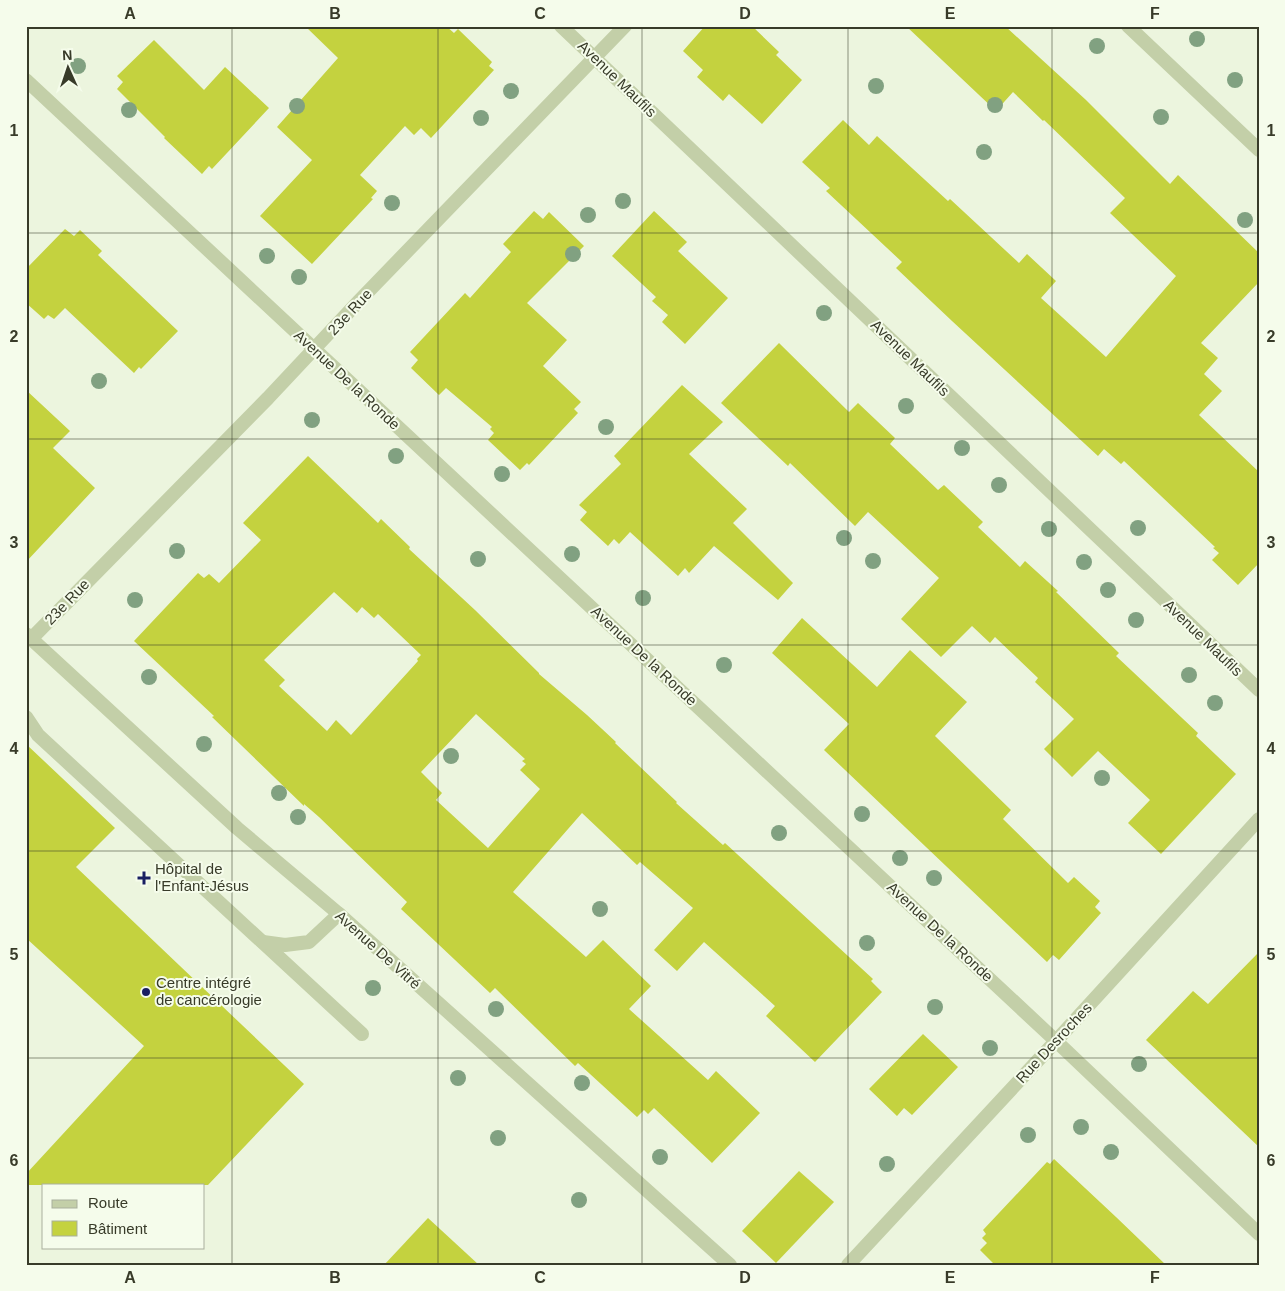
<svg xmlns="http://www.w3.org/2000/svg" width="1285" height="1291" viewBox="0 0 1285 1291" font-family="Arial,sans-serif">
<rect width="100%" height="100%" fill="#ecf5de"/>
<g fill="#c4d23f" fill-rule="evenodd">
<polygon points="305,26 446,26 454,33 458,29 492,62 489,66 494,70 431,138 421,128 414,135 405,126 360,175 377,191 371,198 373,199 312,264 260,216 312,160 277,127 338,58"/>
<polygon points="705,26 752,26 779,52 776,55 802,80 762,124 729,94 723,101 697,77 703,70 683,51"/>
<polygon points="906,26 1005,26 1086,100 1170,184 1178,175 1259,253 1259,282 1201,343 1218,358 1204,374 1222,391 1199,415 1259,472 1259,563 1238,585 1212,560 1219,553 1213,548 1215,547 1124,461 1121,464 1104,449 1098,456 952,321 896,268 902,262 826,191 830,188 802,162 843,120 869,145 877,136 948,201 950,199 1019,263 1027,254 1056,281 1041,298 1106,357 1176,276 1110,213 1125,198 1044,120 1043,121 1013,92 996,111"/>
<polygon points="154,40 204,90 225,67 269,108 212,169 209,166 202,174 164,138 165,137 117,89 123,82 117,76"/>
<polygon points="534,211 543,219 549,212 584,246 527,303 567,340 543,366 581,402 574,409 578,413 529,465 527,463 520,470 488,440 494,433 490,429 492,427 446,388 439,395 411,368 418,360 410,352 465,293 470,298 511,252 503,244"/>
<polygon points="654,211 687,242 678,251 728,298 685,344 662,322 668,315 652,301 656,297 612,256"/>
<polygon points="65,229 74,236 80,230 102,251 98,255 178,331 141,369 139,367 134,373 65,308 54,319 48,315 44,319 26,303 26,269"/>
<polygon points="779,343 849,412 858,403 895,438 890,444 938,490 944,485 983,522 978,527 1020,567 1025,561 1058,591 1056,592 1119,653 1116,656 1198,733 1196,736 1236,774 1161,854 1128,823 1150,800 1098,751 1072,777 1044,749 1074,719 1035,682 1038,678 995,637 990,643 972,626 941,657 901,619 939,578 868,512 855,526 790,463 788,466 721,403"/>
<polygon points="682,385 723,422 689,454 747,509 733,523 793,583 778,600 714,546 689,573 685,568 678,576 630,532 619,544 614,539 608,546 580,520 587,512 579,505 621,464 614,456"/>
<polygon points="26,390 70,431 53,448 95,488 26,562"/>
<path d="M308,456L378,523L381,519L410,547L409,549L475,610L539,673V674L587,715L616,742L615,743L677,802L676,803L723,845L725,843L873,979L871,981L882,992L815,1062L766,1016L775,1006L704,942L677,971L654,950L693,908L640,862L637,865L582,813L513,892L586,957L603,940L651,986L629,1009L708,1080L716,1071L760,1113L712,1163L654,1108L648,1114L644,1110L637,1117L578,1063L575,1066L495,988L490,993L401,909L407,902L319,817L304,804V806L212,717L214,716L134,641L198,573L204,578L209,574L219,583L261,540L243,523ZM334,592L357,613L362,607L374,618L378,614L421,655L417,659L418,661L351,735L336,720L327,731L279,686L285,680L264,660ZM476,714L525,759L522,761L526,764L520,770L540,789L488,848L436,800L442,793L421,772Z"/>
<polygon points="802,618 877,687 910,650 967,702 935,736 1011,810 1003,819 1068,883 1074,877 1100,901 1095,907 1101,913 1059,960 1053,955 1047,962 824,750 849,724 772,653"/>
<polygon points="26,744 115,828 76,867 304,1084 208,1185 26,1185 26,1174 144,1046 26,938"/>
<polygon points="1259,952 1259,1147 1146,1040 1193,991 1208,1004"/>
<polygon points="923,1034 958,1067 912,1115 904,1108 897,1116 869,1089"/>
<polygon points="1054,1159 1116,1217 1166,1265 995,1265 980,1250 987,1243 982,1238 986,1234 983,1230 1047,1162 1050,1164"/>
<polygon points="799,1171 834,1202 776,1263 742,1231"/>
<polygon points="428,1218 479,1265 384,1265"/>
</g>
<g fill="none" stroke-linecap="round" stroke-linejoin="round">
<g stroke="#c3cfa8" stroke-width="14">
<polyline points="26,717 38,735 362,1034"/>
<polyline points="263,942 285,945 309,942 339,914"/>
</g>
<g stroke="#c3cfa8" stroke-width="14">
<polyline points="561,26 1259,690"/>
<polyline points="1128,26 1259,150"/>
<polyline points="26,80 1056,1041 1259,1234"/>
<polyline points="26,634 237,828 339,914 730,1265"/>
<polyline points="31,639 268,398 359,301 625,26"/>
<polyline points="848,1265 1056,1041 1259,819"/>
</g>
</g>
<g fill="#81a181">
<circle cx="1197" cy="39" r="8"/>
<circle cx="1097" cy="46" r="8"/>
<circle cx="78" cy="66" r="8"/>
<circle cx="1235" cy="80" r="8"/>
<circle cx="876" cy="86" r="8"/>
<circle cx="511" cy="91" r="8"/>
<circle cx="995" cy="105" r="8"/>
<circle cx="297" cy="106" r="8"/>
<circle cx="129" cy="110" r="8"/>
<circle cx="1161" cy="117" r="8"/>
<circle cx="481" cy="118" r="8"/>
<circle cx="984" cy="152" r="8"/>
<circle cx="623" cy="201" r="8"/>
<circle cx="392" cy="203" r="8"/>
<circle cx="588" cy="215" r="8"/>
<circle cx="1245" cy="220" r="8"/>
<circle cx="573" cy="254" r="8"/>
<circle cx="267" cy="256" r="8"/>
<circle cx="299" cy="277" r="8"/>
<circle cx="824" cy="313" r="8"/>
<circle cx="99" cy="381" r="8"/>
<circle cx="906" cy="406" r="8"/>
<circle cx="312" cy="420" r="8"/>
<circle cx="606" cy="427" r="8"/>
<circle cx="962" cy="448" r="8"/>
<circle cx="396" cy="456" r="8"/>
<circle cx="502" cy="474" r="8"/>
<circle cx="999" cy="485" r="8"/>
<circle cx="1138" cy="528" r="8"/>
<circle cx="1049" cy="529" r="8"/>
<circle cx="844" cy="538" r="8"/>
<circle cx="177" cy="551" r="8"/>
<circle cx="572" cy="554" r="8"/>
<circle cx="478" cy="559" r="8"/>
<circle cx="873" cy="561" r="8"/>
<circle cx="1084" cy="562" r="8"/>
<circle cx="1108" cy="590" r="8"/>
<circle cx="643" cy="598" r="8"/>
<circle cx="135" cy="600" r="8"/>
<circle cx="1136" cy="620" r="8"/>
<circle cx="724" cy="665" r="8"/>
<circle cx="1189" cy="675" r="8"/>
<circle cx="149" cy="677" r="8"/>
<circle cx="1215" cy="703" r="8"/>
<circle cx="204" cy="744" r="8"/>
<circle cx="451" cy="756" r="8"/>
<circle cx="1102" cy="778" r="8"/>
<circle cx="279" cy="793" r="8"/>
<circle cx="862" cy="814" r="8"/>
<circle cx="298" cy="817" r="8"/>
<circle cx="779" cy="833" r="8"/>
<circle cx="900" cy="858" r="8"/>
<circle cx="934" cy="878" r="8"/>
<circle cx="600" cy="909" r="8"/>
<circle cx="867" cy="943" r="8"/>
<circle cx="373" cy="988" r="8"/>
<circle cx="935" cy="1007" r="8"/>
<circle cx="496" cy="1009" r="8"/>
<circle cx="990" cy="1048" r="8"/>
<circle cx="1139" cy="1064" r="8"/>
<circle cx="458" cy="1078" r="8"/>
<circle cx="582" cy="1083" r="8"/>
<circle cx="1081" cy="1127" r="8"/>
<circle cx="1028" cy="1135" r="8"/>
<circle cx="498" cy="1138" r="8"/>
<circle cx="1111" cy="1152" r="8"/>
<circle cx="660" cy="1157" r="8"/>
<circle cx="887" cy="1164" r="8"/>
<circle cx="579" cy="1200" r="8"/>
</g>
<path fill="none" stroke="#383b29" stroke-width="1" stroke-opacity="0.55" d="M232,26V1265M438,26V1265M642,26V1265M848,26V1265M1052,26V1265M26,233H1259M26,439H1259M26,645H1259M26,851H1259M26,1058H1259"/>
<g fill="#191f62" stroke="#f5fceb" stroke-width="2">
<path d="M141.5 870.5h5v5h5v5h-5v5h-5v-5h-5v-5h5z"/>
<circle cx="146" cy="992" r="5"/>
</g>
<g text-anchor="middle" stroke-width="4" stroke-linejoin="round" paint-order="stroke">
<g font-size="15" fill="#383b29" stroke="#f5fceb">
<text transform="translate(617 79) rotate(44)" y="5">Avenue Maufils</text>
<text transform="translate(350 312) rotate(-47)" y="5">23e Rue</text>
<text transform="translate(910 358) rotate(44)" y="5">Avenue Maufils</text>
<text transform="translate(347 380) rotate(43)" y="5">Avenue De la Ronde</text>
<text transform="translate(67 602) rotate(-46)" y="5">23e Rue</text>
<text transform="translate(1203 638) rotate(44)" y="5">Avenue Maufils</text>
<text transform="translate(644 656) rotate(43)" y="5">Avenue De la Ronde</text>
<text transform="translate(940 932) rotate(43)" y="5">Avenue De la Ronde</text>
<text transform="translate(378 950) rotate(42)" y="5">Avenue De Vitré</text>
<text transform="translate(1054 1043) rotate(-47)" y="5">Rue Desroches</text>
</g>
<g font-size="15" fill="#383b29" stroke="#f5fceb" text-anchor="start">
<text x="155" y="874">Hôpital de<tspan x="155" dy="17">l'Enfant-Jésus</tspan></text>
<text x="156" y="988">Centre intégré<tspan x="156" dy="17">de cancérologie</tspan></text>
</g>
</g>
<rect width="1285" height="1291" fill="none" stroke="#f5fceb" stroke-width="55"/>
<rect x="42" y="1184" width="162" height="65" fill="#f5fceb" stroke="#a9af9d"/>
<rect x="52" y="1200" width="25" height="8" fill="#c3cfa8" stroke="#a9af9d"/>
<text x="88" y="1208" font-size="15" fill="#383b29">Route</text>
<rect x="52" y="1221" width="25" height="15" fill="#c4d23f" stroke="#a9af9d"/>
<text x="88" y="1234" font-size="15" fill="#383b29">Bâtiment</text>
<g transform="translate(68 68) rotate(357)" stroke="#f5fceb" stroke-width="4" paint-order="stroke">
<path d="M0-4L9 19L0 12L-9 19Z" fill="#383b29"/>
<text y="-8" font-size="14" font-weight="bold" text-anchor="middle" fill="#383b29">N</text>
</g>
<rect x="28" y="28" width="1230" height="1236" fill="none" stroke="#383b29" stroke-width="2"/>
<g font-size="16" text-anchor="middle" font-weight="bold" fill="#383b29">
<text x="130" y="19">A</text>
<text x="335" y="19">B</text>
<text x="540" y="19">C</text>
<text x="745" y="19">D</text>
<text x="950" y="19">E</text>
<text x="1155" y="19">F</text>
<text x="14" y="136">1</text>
<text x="1271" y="136">1</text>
<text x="14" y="342">2</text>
<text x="1271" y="342">2</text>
<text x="14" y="548">3</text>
<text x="1271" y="548">3</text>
<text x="14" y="754">4</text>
<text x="1271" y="754">4</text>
<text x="14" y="960">5</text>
<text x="1271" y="960">5</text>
<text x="14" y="1166">6</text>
<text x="1271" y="1166">6</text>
<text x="130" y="1283">A</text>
<text x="335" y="1283">B</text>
<text x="540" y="1283">C</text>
<text x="745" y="1283">D</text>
<text x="950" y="1283">E</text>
<text x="1155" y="1283">F</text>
</g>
</svg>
